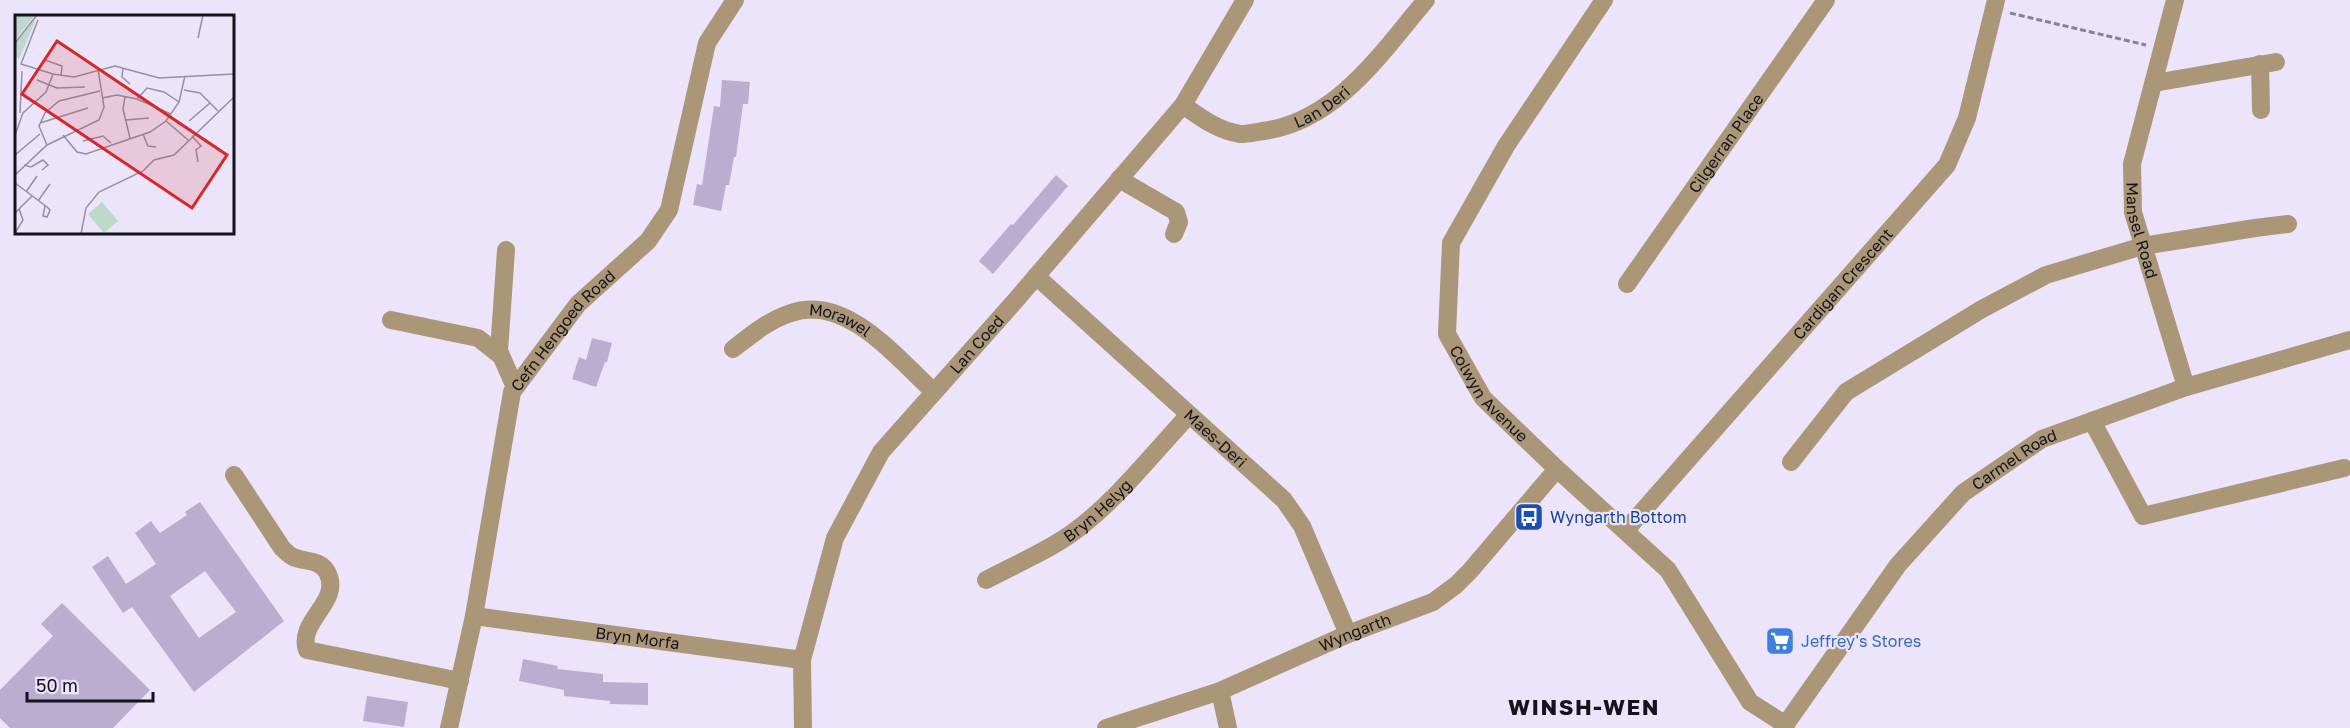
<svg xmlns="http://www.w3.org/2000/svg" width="2350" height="728" viewBox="0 0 2350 728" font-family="'Golos Text',sans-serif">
<rect width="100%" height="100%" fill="#ebe4fb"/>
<g fill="#b9aed0" fill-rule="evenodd">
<polygon points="722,80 750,82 748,104 743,104 736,157 734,157 729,185 726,185 721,211 693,205 697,184 702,185 714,106 720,107"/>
<polygon points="1056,175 1068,186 993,274 979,261 1011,224 1013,225"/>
<polygon points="592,338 612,343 607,362 605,362 596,387 572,379 579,357 586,360"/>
<path d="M200,502L284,621L194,692L132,607L123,613L92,567L108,556L126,584L156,564L135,533L151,521L160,533L187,515L185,512ZM205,571L236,612L199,638L170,596Z"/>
<polygon points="62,603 150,690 113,728 10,728 0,718 0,690 53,636 41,624"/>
<polygon points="523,659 558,666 557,669 603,674 603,682 648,683 648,705 610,704 610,701 564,696 564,690 519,681"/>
<polygon points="367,696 408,702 404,727 363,721"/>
</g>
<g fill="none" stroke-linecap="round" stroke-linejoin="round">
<polyline stroke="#878292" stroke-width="3" stroke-dasharray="6 3" stroke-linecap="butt" points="2010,13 2146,45"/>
<g stroke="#ab9678" stroke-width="18">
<path id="s1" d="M1604,0L1506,146L1451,243L1447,334L1483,398L1557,469L1668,570L1750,702L1786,725"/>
<path id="s2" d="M2175,0L2132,164L2133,212L2186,387"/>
<polyline points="2260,64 2261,110"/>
<polyline points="2154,83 2276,62"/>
<path id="s3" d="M1183,105C1200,117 1218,131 1240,134C1247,134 1256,132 1263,131C1336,122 1382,52 1426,0"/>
<polyline points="1119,179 1176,212 1179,222 1174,234"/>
<polyline points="506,250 499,351 515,387"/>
<path id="s4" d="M1036,276L1284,500L1302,526L1348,634"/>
<path id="s5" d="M1627,284L1826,0"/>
<polyline points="391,320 478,338 501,356"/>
<path id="s6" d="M733,349C751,335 769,320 791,313C846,294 897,358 933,391"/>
<polyline points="2092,421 2143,516 2344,468"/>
<polyline points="1791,462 1846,392 1982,309 2046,275 2143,246 2255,228 2288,224"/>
<path d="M234,475L282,548C285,551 289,555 293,557C304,562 320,559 327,572C343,602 297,620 307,650L460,681"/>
<path id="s7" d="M1626,530L1947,165L1967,118L1996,0"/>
<path id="s8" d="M986,580C1016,564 1048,551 1075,531C1118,499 1153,453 1189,415"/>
<path id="s9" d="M474,616L802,660"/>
<polyline points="1220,691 1228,728"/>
<path id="s10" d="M449,728L474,616L512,392L578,304L648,241L669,210L707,43L735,0"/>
<path id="s11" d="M803,728L802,660L835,538L881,452L1015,301L1183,105L1245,0"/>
<path id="s12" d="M1106,728L1220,691L1348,634L1433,602L1456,585L1470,571L1557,469"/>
<path id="s13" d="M1783,728L1898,565L1963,493L2042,439L2186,387L2350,340"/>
</g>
</g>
<defs>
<g id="bus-square" transform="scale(1.5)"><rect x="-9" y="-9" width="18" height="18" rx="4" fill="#1a4fb4" stroke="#ebe4fb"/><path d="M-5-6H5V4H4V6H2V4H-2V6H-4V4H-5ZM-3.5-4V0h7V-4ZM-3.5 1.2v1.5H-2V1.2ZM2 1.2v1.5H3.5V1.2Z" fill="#fff"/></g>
<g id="supermarket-square" transform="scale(1.5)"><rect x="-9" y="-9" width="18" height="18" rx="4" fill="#3f7fe0" stroke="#ebe4fb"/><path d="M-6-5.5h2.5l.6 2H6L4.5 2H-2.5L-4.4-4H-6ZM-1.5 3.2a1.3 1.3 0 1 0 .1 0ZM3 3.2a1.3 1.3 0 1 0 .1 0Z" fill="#fff"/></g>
</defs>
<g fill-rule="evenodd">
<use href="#bus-square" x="1529" y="517"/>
<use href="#supermarket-square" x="1780" y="641"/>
</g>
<g text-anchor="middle" stroke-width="4.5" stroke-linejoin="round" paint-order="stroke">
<g font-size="16" fill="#15131b" stroke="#ebe4fb">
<text dy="6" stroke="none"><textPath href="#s3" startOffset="152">Lan Deri</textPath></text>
<text dy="6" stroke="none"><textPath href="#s5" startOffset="172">Cilgerran Place</textPath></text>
<text dy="6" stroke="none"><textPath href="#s2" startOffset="237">Mansel Road</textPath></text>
<text dy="6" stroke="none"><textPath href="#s7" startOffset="328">Cardigan Crescent</textPath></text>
<text dy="6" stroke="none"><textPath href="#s6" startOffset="120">Morawel</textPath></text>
<text dy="6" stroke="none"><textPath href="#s10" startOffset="422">Cefn Hengoed Road</textPath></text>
<text dy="6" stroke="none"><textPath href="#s11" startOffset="436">Lan Coed</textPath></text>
<text dy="6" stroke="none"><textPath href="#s1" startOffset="452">Colwyn Avenue</textPath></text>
<text dy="6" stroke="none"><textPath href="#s4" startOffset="242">Maes-Deri</textPath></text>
<text dy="6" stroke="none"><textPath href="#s13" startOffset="358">Carmel Road</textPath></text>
<text dy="6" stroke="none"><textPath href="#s8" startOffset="132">Bryn Helyg</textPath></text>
<text dy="6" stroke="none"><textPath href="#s12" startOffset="267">Wyngarth</textPath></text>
<text dy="6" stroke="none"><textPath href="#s9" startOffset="165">Bryn Morfa</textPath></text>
</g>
<g font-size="16" fill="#164399" stroke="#ebe4fb" text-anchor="start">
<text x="1550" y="523">Wyngarth Bottom</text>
</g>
<g font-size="16" fill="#366cbe" stroke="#ebe4fb" text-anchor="start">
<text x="1801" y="647">Jeffrey's Stores</text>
</g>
<g font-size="22" font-weight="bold" letter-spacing="1.5" fill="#15131b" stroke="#ebe4fb">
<text x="1584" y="715">WINSH-WEN</text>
</g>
</g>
<g transform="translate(15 15)">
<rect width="219" height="219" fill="#ebe4fb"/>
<path d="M0,0H20L0,25ZM20,4L19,9L4,44L0,41V29ZM87,187L103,206L89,218L73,199Z" fill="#bcd9ca"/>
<path fill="none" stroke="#9590a1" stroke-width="1.5" d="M23,5L6,49L38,59L59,62L100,51L144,63L219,59M183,23L188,0M0,28L22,0M30,45L47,51L46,61M108,53L107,62L115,69M22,65L42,73L70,72M169,75L185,78L203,96M110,82L108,94L115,123M87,83L102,80L122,84L156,99M122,84L132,73L149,77L164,87M5,98L7,56M111,105L134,103M151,106L173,125M174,106L195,88M25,108L73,93M128,119L133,131L141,132M0,120L8,98L31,77L38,59M48,120L62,137L71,139L135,117L151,106L164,87L170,61M177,121L186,131L181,135L183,147M68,126L88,121L96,128M32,130L24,111L30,98L44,86L85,76M0,140L25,119M9,150L16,152L28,145L33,150L27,155M0,160L32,130L84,105L89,92L83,54M0,168L32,192L35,195L32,202L28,201L30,191M11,177L22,161M23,186L35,169M0,198L17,181M0,218L8,205L4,194M66,219L71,193L84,177L128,156L139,145L159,140L219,82"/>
<path fill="#d62828" fill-opacity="0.15" stroke="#d62828" stroke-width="3" d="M42,26L212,140L177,193L7,79Z"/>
<rect width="219" height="219" fill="none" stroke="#15131b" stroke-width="3"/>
</g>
<path d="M27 692v9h126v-9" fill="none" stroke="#15131b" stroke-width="3"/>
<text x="36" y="692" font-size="18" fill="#15131b" stroke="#ebe4fb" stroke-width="4.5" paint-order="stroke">50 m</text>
</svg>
